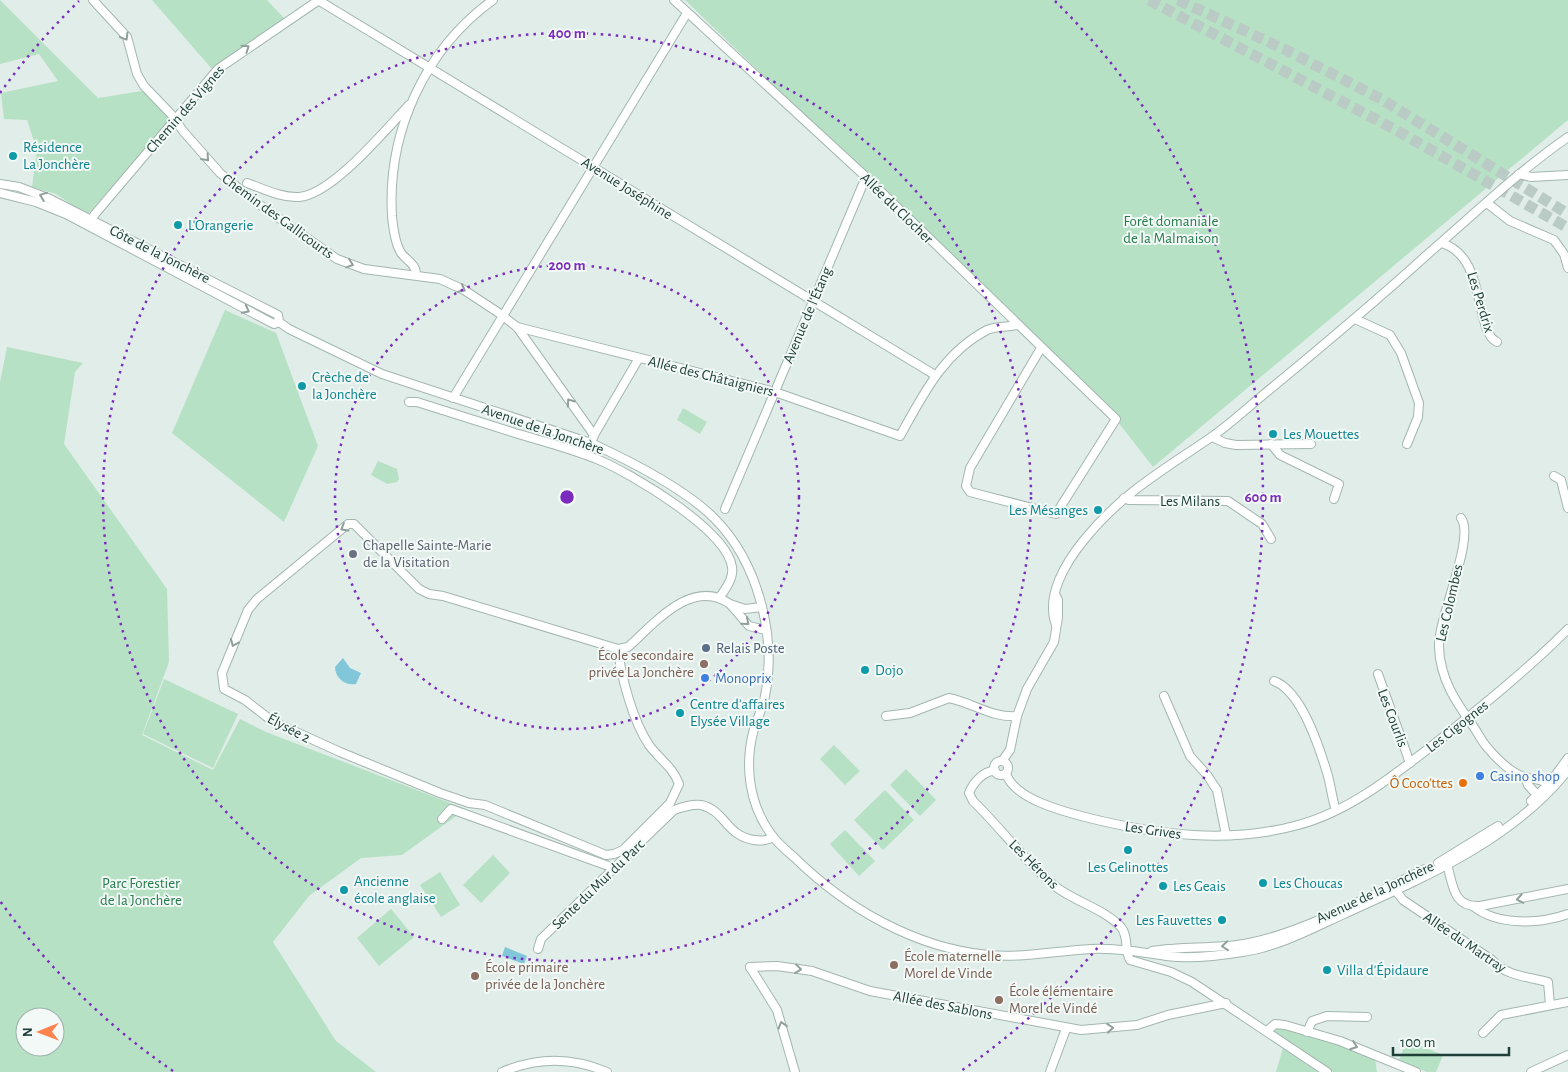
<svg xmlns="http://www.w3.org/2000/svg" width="1568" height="1072" viewBox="0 0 1568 1072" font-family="'Alegreya Sans',sans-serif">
<rect width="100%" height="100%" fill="#e1ede8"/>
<g fill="#b7e1c5" fill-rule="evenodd">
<polygon points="0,0 98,98 142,91 168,115 170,121 87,215 56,194 32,187 37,150 27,120 4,119 1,93 58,81 39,54 0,64"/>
<polygon points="152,0 267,0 285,19 212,69"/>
<polygon points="685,0 1568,0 1568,120 1153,467 1118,422 1047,349"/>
<polygon points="225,310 276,333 318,446 284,522 172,433"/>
<path d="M7,347L83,363L75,372L64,444L167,589L169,662L142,735L213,770L240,719L266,732L466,809L402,855L361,858L309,896L273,942L336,1041L376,1072H0V382ZM25,1017H55V1047H25Z"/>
<polygon points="683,408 707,422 700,434 677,420"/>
<polygon points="378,461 397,469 399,479 397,482 387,484 371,475"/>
<polygon points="164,679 238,714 213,768 143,734"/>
<polygon points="834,745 860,771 845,785 820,759"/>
<polygon points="906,769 936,800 920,816 890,785"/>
<polygon points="885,790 914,820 883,850 854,820"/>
<polygon points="845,830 875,861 859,876 830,844"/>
<polygon points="493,855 510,873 481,903 463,885"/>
<polygon points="440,872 460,905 441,917 420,885"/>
<polygon points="391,909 414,937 379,966 357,938"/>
<polygon points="1278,1027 1331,1042 1370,1056 1375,1059 1377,1072 1332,1072 1273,1033"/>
<polygon points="1407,1040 1443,1055 1436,1072 1427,1072 1399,1060"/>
<polygon points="1283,1048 1318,1072 1276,1072"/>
</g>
<g fill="#82c7d9">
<path d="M343,658L350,668L361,673L356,684C345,686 335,678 335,667Z"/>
<polygon points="505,947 527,956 524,964 502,956"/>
</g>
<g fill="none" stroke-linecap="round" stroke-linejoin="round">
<g stroke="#bacac5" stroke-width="11" stroke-dasharray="11 5.5" stroke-linecap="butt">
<polyline points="1149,0 1394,129 1568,228"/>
<polyline points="1178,0 1286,50 1381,99 1568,214"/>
</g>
<g stroke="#a3b6b0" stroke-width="10">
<g id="minor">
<polyline points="93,0 127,37 137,74 144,86 172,115 183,131 220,173 253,200 337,259 364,269 440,279 464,290 499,313 517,327 594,435 591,443"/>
<polyline points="318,0 935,375"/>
<polyline points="674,0 866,177 1116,419 1056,514 970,492 966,486 970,468 1041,348"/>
<polyline points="1519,174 1531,177 1568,175"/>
<path d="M247,183C264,189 281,198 299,197C332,195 386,129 409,105"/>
<path d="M0,184L19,187L50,199L278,315L279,322L289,329L382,374L591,443C630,461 684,488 714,518C758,562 777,636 765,696C763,708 757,718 754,729C744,765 749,804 771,834C777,843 787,851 795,858C847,909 916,948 988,955C1023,958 1057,951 1091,949C1117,948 1141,952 1166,956C1190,959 1218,956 1242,952C1278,947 1311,929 1344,914C1423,878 1513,840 1568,770"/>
<polyline points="0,193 36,202 66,214 268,321 274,324 279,322"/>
<polyline points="1487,203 1510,221 1554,240 1564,254 1568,268"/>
<polyline points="88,225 95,214 218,69 319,0"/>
<path d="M1441,243C1487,255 1474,332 1497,342"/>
<path d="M416,274C416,264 406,260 401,253C395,243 393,227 392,216C387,132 425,49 493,0"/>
<polyline points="1355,319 1390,335 1401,353 1419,403 1418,417 1407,444"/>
<path d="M517,327L775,392L900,436C923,395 943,353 987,330C995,326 1009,327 1018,325"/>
<polyline points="453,398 687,13"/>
<path d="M409,402H417C449,412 480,422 512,432C541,441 570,448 599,460C632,474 727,530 732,567C734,578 725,590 719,598"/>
<polyline points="594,435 639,358"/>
<polyline points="1212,437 1225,443 1236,445 1311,444"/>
<polyline points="1271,444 1280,455 1339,484 1334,499"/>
<polyline points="1554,476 1561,480 1568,508"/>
<polyline points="1124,498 1129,500 1228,501 1262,524 1271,539"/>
<polyline points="725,509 866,177"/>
<path d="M1461,518C1476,537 1437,621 1439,647C1440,679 1456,702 1473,726C1478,733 1481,740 1486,746C1496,758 1509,772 1524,777C1535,780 1543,778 1552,787"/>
<polyline points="762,607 745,609 730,604 749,626 766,630"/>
<path d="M1056,625C1045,596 1066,562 1084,540C1122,493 1162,471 1210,438C1228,426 1245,410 1263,395C1319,349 1375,302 1429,253C1474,214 1519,171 1568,137"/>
<path d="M618,649C621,677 633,721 649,745C659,759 673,767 679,784L670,803L623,850L614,854L606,855L485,805L469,803L440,793L340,752L272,721L245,700L224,689L222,673L248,610L257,599L348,524H354L419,589L429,594L443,596L618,649L628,647C654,624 692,577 730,604"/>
<polyline points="1378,674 1410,763"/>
<path d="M1274,681C1302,691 1320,749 1328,776C1331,787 1332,799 1336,810"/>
<polyline points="1164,696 1190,756 1207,775 1217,790 1226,835"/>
<path d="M886,716L910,713L949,698C973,703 992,718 1017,716"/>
<circle cx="1001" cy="768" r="7"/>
<polyline points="1002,761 1010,750 1017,716 1027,689 1054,642 1058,617 1058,600 1055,594"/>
<path d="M995,771C984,770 973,783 969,793L973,801C1002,829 1025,862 1056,887C1076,902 1104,909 1121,927C1129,937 1124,950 1130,960L1171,972L1192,982L1327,1072"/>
<path d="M1006,773C1013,799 1065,812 1089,818C1157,835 1229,844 1298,825C1348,812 1393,776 1433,745C1480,708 1526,671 1568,629"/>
<polyline points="1525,777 1528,785 1540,798"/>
<polyline points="1531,801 1549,784 1568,758"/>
<polyline points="442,819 451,809 614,868"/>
<path d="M1444,861L1447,864C1453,885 1453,908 1480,906L1568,889"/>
<polyline points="1438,863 1498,826"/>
<path d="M1392,886L1403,900L1492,960C1505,976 1529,977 1548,982L1550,1005"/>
<path d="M1473,906C1497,926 1540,924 1568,914"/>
<path d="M538,949L541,939L674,810C683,807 692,804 701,805C725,810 726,836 754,840C762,841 766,841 773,837"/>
<path d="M1152,951C1182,946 1214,949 1244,944C1301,934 1372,895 1425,869"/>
<polyline points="750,967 777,966 812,971 870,991 1081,1030 1137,1025 1168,1015 1226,1003"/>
<polyline points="750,967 777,1010 795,1072"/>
<polyline points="1267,1031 1275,1024 1285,1025 1340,1041 1416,1072"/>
<polyline points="1307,1032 1312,1021 1327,1016 1367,1017"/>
<polyline points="1483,1033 1501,1015 1568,1002"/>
<path d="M502,1072C538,1057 571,1057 607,1072"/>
<polyline points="1050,1072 1066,1029"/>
<polyline points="1531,1072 1568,1055"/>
</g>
</g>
<use href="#minor" stroke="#fff" stroke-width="8"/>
</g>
<defs><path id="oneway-chevron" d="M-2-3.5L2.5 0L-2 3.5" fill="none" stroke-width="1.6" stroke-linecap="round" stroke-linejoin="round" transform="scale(1.25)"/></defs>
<g stroke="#8fa09c">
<use href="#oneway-chevron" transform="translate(125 37) rotate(59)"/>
<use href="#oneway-chevron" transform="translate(246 48) rotate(-34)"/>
<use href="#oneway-chevron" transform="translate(206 158) rotate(48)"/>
<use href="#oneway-chevron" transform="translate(43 196) rotate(-159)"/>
<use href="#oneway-chevron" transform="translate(350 264) rotate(19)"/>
<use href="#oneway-chevron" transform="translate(462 289) rotate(28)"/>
<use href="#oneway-chevron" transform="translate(246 310) rotate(27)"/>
<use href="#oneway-chevron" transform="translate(570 402) rotate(-125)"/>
<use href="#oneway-chevron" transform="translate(344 528) rotate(149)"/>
<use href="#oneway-chevron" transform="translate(746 622) rotate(40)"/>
<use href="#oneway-chevron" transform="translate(234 643) rotate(113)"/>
<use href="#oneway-chevron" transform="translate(1520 899) rotate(170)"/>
<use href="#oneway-chevron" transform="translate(1225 946) rotate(175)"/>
<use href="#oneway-chevron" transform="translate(798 969) rotate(7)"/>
<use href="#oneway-chevron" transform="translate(782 1025) rotate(-107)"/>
<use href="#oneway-chevron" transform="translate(1110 1028) rotate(-5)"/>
<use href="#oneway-chevron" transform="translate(1354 1046) rotate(20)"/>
</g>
<g fill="none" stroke="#7b2cbf" stroke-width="2.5" stroke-dasharray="2.5 5">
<circle cx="567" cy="497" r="232"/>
<circle cx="567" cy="497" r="464"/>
<path d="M173 1071A696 696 0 0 1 0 901M0 93A696 696 0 0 1 79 1M1055 1A696 696 0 0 1 961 1071"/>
</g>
<g fill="#0f9aa8" stroke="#f2f9f6" stroke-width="2">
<circle cx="13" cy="156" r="5"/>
<circle cx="178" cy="225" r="5"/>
<circle cx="302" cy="386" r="5"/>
<circle cx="1273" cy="434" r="5"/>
<circle cx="1098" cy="510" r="5"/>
<circle cx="865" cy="670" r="5"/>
<circle cx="680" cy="713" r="5"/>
<circle cx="1128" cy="850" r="5"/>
<circle cx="1263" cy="883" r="5"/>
<circle cx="1163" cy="886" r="5"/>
<circle cx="344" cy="890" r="5"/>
<circle cx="1222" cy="920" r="5"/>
<circle cx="1327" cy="970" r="5"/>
</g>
<circle fill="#6b7280" stroke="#f2f9f6" stroke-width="2" cx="353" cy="554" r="5"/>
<circle fill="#5c6f8a" stroke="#f2f9f6" stroke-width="2" cx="706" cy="648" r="5"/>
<g fill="#8d6e63" stroke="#f2f9f6" stroke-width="2">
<circle cx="704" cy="664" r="5"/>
<circle cx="894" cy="965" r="5"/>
<circle cx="475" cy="976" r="5"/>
<circle cx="999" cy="1000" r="5"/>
</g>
<g fill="#3f7fe0" stroke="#f2f9f6" stroke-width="2">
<circle cx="705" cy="678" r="5"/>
<circle cx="1480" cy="776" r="5"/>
</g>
<circle fill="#e8710a" stroke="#f2f9f6" stroke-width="2" cx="1463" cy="783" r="5"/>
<g text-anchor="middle" stroke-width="4" stroke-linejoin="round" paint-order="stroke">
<g font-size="15" fill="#1f4039" stroke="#f2f9f6">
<text transform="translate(185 109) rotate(-49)" y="5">Chemin des Vignes</text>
<text transform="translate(627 188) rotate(32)" y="5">Avenue Joséphine</text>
<text transform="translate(897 208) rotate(44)" y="5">Allée du Clocher</text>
<text transform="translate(278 216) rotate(36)" y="5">Chemin des Gallicourts</text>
<text transform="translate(160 254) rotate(27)" y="5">Côte de la Jonchère</text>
<text transform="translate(1481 302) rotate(73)" y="5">Les Perdrix</text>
<text transform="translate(807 315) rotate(-67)" y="5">Avenue de l'Étang</text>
<text transform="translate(711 376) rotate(14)" y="5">Allée des Châtaigniers</text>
<text transform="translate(543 429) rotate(19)" y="5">Avenue de la Jonchère</text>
<text x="1190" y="506">Les Milans</text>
<text transform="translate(1449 603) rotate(-77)" y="5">Les Colombes</text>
<text transform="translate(1393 718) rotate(69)" y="5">Les Courlis</text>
<text transform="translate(1457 726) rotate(-38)" y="5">Les Cigognes</text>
<text transform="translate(289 728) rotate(28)" y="5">Élysée 2</text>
<text transform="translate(1153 830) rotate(8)" y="5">Les Grives</text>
<text transform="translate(1034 864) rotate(45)" y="5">Les Hérons</text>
<text transform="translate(598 884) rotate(-44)" y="5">Sente du Mur du Parc</text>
<text transform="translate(1375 892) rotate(-25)" y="5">Avenue de la Jonchère</text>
<text transform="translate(1465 942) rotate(34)" y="5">Allée du Martray</text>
<text transform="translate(943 1005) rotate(11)" y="5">Allée des Sablons</text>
</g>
<g font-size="15" fill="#0d838f" stroke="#f2f9f6" text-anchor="start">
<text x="23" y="152">Résidence<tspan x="23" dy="17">La Jonchère</tspan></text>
<text x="188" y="230">L'Orangerie</text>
<text x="312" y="382">Crèche de<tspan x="312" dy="17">la Jonchère</tspan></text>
<text x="1283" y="439">Les Mouettes</text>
<text x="1088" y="515" text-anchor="end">Les Mésanges</text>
<text x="875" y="675">Dojo</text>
<text x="690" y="709">Centre d'affaires<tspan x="690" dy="17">Elysée Village</tspan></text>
<text x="1128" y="872" text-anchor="middle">Les Gelinottes</text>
<text x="354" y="886">Ancienne<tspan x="354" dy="17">école anglaise</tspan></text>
<text x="1273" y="888">Les Choucas</text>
<text x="1173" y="891">Les Geais</text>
<text x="1212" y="925" text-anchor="end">Les Fauvettes</text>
<text x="1337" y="975">Villa d'Épidaure</text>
</g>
<g font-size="15" fill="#247c4b" stroke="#f2f9f6">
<text x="1171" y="226">Forêt domaniale<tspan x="1171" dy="17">de la Malmaison</tspan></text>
<text x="141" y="888">Parc Forestier<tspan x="141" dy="17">de la Jonchère</tspan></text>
</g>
<g font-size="15" fill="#5b616d" stroke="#f2f9f6" text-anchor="start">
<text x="363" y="550">Chapelle Sainte-Marie<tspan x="363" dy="17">de la Visitation</tspan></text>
</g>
<g font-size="15" fill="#4e5e75" stroke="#f2f9f6" text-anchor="start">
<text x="716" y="653">Relais Poste</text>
</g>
<g font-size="15" fill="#785e54" stroke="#f2f9f6" text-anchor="start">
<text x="694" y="660" text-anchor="end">École secondaire<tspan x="694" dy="17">privée La Jonchère</tspan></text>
<text x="904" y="961">École maternelle<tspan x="904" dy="17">Morel de Vinde</tspan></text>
<text x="485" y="972">École primaire<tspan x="485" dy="17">privée de la Jonchère</tspan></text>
<text x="1009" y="996">École élémentaire<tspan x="1009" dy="17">Morel de Vindé</tspan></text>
</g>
<g font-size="15" fill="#366cbe" stroke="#f2f9f6" text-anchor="start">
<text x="715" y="683">Monoprix</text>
<text x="1490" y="781">Casino shop</text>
</g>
<g font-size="15" fill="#c56008" stroke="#f2f9f6" text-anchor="end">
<text x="1453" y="788">Ô Coco'ttes</text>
</g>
</g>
<circle cx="567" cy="497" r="8" fill="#7b2cbf" stroke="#f2f9f6" stroke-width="2.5"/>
<g font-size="15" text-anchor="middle" font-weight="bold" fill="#7b2cbf" stroke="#f2f9f6" stroke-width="4" stroke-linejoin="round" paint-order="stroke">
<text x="567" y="38">400 m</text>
<text x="567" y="270">200 m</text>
<text x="1263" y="502">600 m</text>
</g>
<g transform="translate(40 1032) rotate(269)"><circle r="24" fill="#f2f9f6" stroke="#9eafaa"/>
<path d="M0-4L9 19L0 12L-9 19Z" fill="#ff834d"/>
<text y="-8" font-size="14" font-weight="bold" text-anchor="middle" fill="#1f4039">N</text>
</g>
<path d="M1393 1047v8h116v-8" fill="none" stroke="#1f4039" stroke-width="2.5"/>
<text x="1400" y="1047" font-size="15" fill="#1f4039" stroke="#f2f9f6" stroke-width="4" paint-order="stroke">100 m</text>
</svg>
